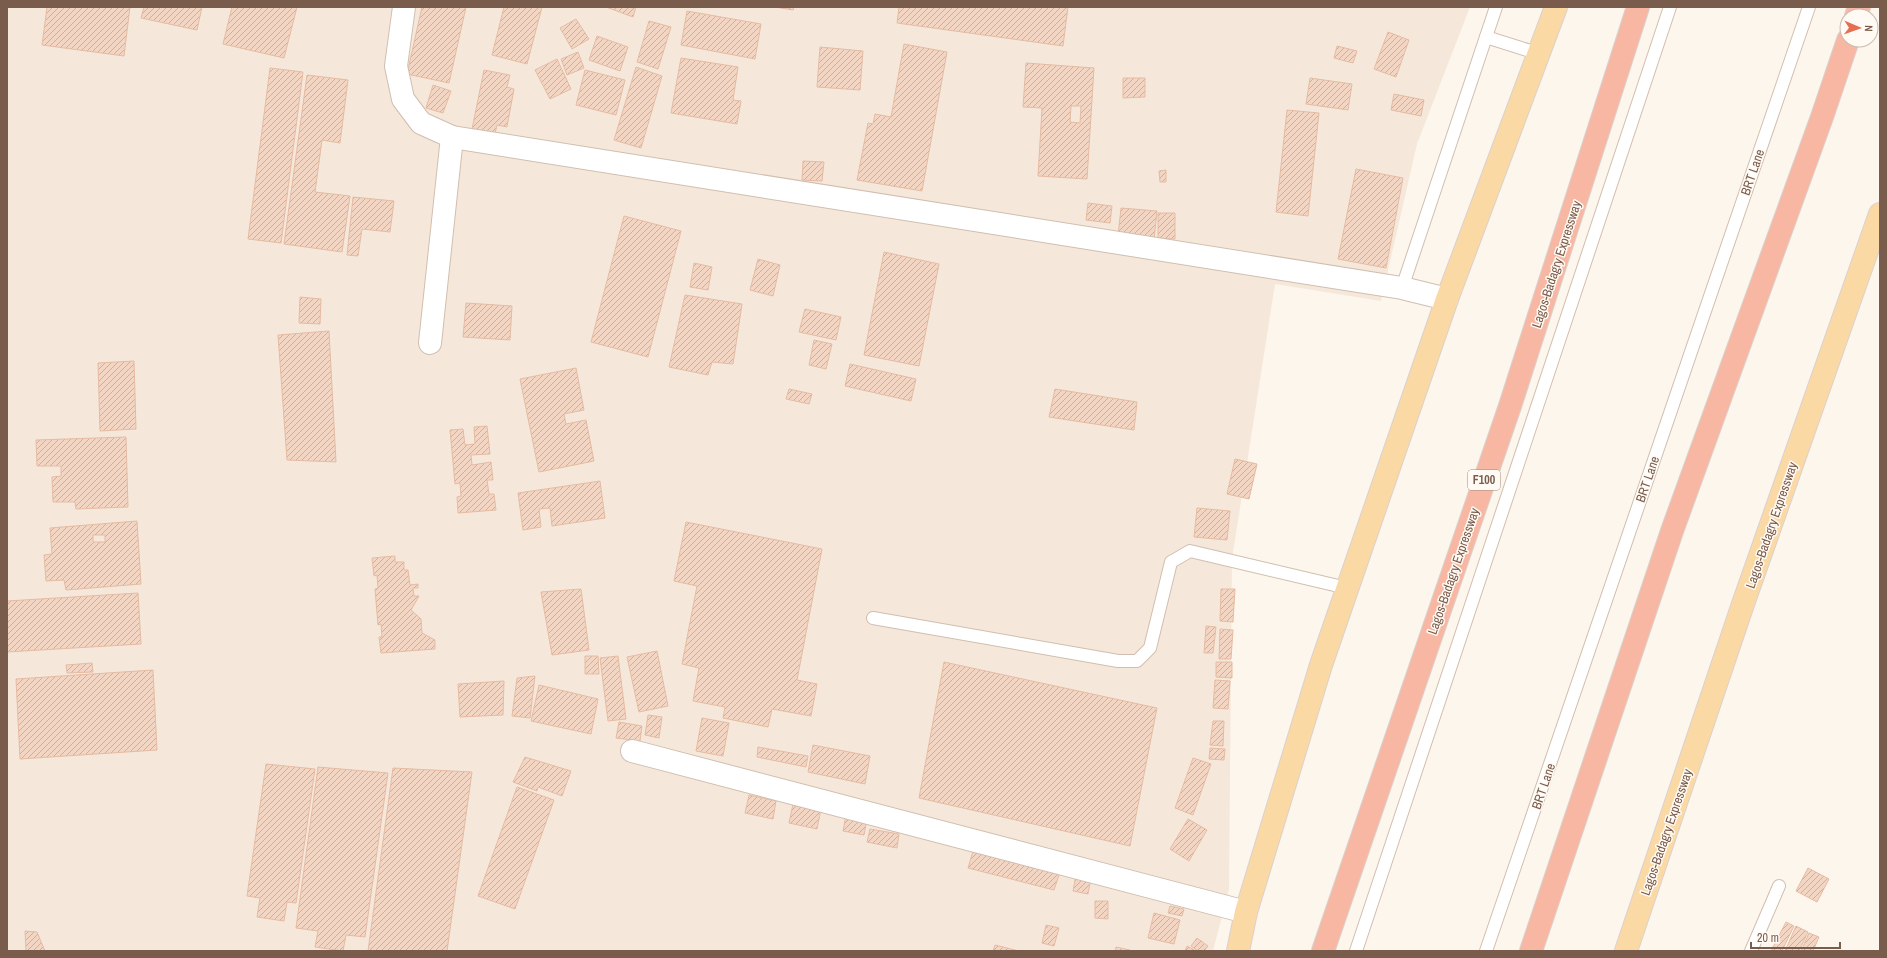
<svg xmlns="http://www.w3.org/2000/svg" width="1887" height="958" viewBox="0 0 1887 958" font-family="'Archivo Narrow',sans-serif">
<defs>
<pattern id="building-hatch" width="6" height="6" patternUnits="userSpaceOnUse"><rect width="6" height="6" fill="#f3d5c3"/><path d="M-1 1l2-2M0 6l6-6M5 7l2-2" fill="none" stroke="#cab0a1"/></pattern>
</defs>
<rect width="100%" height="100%" fill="#fdf6ec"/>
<polygon fill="#f5e8da" points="7,7 1470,7 1417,144 1381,301 1275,284 1232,559 1229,889 1213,951 7,951"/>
<g fill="url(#building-hatch)" stroke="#e6bba3" fill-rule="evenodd">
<polygon points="47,7 130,7 124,56 42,45"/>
<polygon points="144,7 202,7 197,30 141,18"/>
<polygon points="232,7 297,7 284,58 223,44"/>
<polygon points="422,7 466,7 449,83 407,74"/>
<polygon points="504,7 542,7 527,64 492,55"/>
<polygon points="606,7 636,7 633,17"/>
<polygon points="775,7 794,7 793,10"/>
<polygon points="899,7 1068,7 1063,46 897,23"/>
<polygon points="687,11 761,24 755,59 681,45"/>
<polygon points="576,19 589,39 572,49 560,28"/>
<polygon points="649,21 671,27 658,69 637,62"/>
<polygon points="1388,32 1409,40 1396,77 1374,69"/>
<polygon points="597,36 628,47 620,71 589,60"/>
<polygon points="904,44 947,52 922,191 857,180 868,123 873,124 875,114 891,117"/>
<polygon points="1337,46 1357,51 1353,63 1334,58"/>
<polygon points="820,47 863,51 860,90 817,87"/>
<polygon points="578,52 584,68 567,75 561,59"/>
<polygon points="681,58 738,67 733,100 741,101 737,124 671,113"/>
<polygon points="557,59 571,89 550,99 535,70"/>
<path d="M1026,63L1094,68L1087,179L1038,176L1042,108L1023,107ZM1071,106H1081L1080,123L1070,122Z"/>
<polygon points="636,67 662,76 641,148 614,140"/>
<polygon points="270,68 303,72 281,243 248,239"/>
<polygon points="484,70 510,75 507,87 514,89 507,127 497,125 493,143 470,139"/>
<polygon points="585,70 625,80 616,115 576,105"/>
<polygon points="307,75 348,80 340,143 322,140 315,192 350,196 342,252 284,244"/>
<polygon points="1123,78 1145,78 1145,97 1123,98"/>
<polygon points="1310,78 1352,84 1348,110 1306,104"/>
<polygon points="433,85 451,91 443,113 426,108"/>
<polygon points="1394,94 1424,100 1421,116 1391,110"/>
<polygon points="1287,110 1319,113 1308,216 1276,212"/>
<polygon points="803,161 824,162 822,181 802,180"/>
<polygon points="1356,169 1403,178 1386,268 1338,259"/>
<polygon points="1166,170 1166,182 1160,182 1159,171"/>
<polygon points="353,197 394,201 390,232 362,229 358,256 347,255"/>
<polygon points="1088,203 1112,206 1110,223 1086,220"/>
<polygon points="1121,208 1157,211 1154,240 1118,236"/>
<polygon points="1158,213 1175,213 1175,239 1158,238"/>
<polygon points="624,216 681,231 648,357 591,342"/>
<polygon points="884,252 939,264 919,366 864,355"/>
<polygon points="758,259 780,265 773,296 750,290"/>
<polygon points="694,263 712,267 708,290 690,287"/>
<polygon points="685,295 742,304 733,364 712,362 708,375 669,367"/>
<polygon points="300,297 321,299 320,324 299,323"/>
<polygon points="466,303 512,306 510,340 463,337"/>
<polygon points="805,309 841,317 836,340 799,332"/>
<polygon points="329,331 336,462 287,460 278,335"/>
<polygon points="814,340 832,344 826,369 809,365"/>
<polygon points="134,361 136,429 100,431 98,363"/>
<polygon points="850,364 916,379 911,401 845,386"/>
<polygon points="576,368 584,410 564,414 566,424 586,420 594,461 539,472 520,379"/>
<polygon points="789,389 812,394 809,404 786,399"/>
<polygon points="1055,389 1137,402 1134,430 1049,417"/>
<polygon points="487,426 490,454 471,455 472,465 491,462 493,480 487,480 489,494 494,494 496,510 458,513 457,497 461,496 460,483 455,484 450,430 463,429 465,445 475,444 474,427"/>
<polygon points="126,437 128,507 76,509 75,502 53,502 52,477 61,476 61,466 37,466 36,440"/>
<polygon points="1235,459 1257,464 1249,499 1227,494"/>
<polygon points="600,481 605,518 552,526 550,508 539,509 541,527 523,530 518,493"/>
<polygon points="1197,508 1230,511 1227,540 1194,537"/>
<path d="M137,521L141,584L66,590L64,580L46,581L44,555L52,554L50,528ZM93,535H105V542H93Z"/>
<polygon points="686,522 822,549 797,680 817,684 811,716 772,709 768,727 723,718 725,707 693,701 699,668 682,664 697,586 674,581"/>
<polygon points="395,556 395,562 404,562 404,570 408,570 410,585 418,584 418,588 413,588 414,596 419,596 411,610 421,619 422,633 435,640 435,649 381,653 379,637 382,637 381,624 378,625 375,589 378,588 377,575 374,576 372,558"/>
<polygon points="581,589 589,650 552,655 541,592"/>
<polygon points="1221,589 1235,589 1233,622 1220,621"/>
<polygon points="138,593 141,644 7,652 7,601"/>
<polygon points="1206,626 1216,627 1213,653 1204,653"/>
<polygon points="1220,629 1233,630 1231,659 1219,659"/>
<polygon points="657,651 668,706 639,712 627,657"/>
<polygon points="585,656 598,656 599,674 585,674"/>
<polygon points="618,656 626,719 608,721 600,658"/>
<polygon points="944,662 1157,708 1130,846 919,798"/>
<polygon points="1216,662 1232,662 1232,678 1216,677"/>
<polygon points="92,663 93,672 67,673 66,665"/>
<polygon points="153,670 157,750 20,759 16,679"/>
<polygon points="535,676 530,718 512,716 517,678"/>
<polygon points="1215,680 1230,681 1228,709 1213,708"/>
<polygon points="504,681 503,715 460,717 458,684"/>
<polygon points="539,685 598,699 591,734 531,721"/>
<polygon points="648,715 662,717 659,738 645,735"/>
<polygon points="702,718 729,723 723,756 696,751"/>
<polygon points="1213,721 1224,721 1223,746 1210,745"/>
<polygon points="619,722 642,726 640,741 616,738"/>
<polygon points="813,745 870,756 865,784 808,772"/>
<polygon points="758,747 808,756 806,767 757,757"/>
<polygon points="1210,748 1225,749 1224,760 1209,759"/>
<polygon points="525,757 571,771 562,796 538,787 537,791 513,782"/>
<polygon points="1193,758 1211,764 1193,815 1175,808"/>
<polygon points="266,764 315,769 296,903 287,902 284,921 257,917 260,898 247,896"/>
<polygon points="318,767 388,773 365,937 346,935 343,951 315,947 318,931 296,928"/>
<polygon points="393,768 472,772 447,951 368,951"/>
<polygon points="517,787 554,800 515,909 478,896"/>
<polygon points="749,795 776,801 773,819 745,813"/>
<polygon points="793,804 821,809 817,829 789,823"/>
<polygon points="846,815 867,819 864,835 843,831"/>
<polygon points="1188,819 1207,830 1189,861 1170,849"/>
<polygon points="870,829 899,834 897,848 867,842"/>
<polygon points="974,848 1061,869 1054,890 968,868"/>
<polygon points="1808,868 1829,879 1817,902 1796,891"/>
<polygon points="1076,875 1091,878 1088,894 1073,891"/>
<polygon points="1095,901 1108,901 1108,919 1095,918"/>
<polygon points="1170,906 1184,909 1182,916 1168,913"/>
<polygon points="1154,913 1180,920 1174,944 1148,938"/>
<polygon points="1786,922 1794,926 1782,951 1771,951"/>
<polygon points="1046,925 1059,928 1054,946 1042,943"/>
<polygon points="1796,926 1808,932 1799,951 1785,951"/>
<polygon points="25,931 37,932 45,951 26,951"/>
<polygon points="1809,933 1819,937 1813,951 1801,951"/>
<polygon points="1197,938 1208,946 1204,951 1198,951 1191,946"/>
<polygon points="995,945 1019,951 993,951"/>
<polygon points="1187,946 1196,951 1185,951"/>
<polygon points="1116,947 1130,950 1130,951 1115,951"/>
</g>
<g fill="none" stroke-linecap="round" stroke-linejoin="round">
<g stroke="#d1beb0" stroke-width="14">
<g id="service">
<polyline points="1486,37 1540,54"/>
<polyline points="1402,288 1496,7"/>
<polyline points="873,618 1118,661 1137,661 1150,648 1171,562 1190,551 1347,588"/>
<polyline points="1356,951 1670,7"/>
<polyline points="1486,951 1809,7"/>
<polyline points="1751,951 1779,886"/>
</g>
</g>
<g stroke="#d1beb0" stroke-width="24">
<g id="minor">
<polyline points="404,7 396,66 403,99 421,123 452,137 1402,288 1447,299"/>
<polyline points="430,343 452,137"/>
<polyline points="632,751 1246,912"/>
</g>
</g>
<g stroke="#dad1cd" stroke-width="24">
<g id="primary">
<polyline points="1238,951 1246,912 1321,665 1447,299 1556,7"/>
<polyline points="1626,951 1743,604 1880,214"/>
</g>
</g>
<g stroke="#dad1cd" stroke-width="24">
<g id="motorway">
<polyline points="1856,16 1859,7"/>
<polyline points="1323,951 1510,406 1638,7"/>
<polyline points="1531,951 1672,531 1822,117 1848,40"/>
</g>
</g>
<use href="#service" stroke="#fff" stroke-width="12"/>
<use href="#minor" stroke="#fff" stroke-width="22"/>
<use href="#primary" stroke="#fbd9a5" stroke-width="22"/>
<use href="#motorway" stroke="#f7b7a3" stroke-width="22"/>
</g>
<g text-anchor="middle" stroke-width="3" stroke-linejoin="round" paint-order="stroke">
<rect fill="#fffaf3" stroke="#a28b7f" stroke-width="1" x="1468" y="470" width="32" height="20" rx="3"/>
<g font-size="12" font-weight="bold" fill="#7a5c4d">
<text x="1484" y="484">F100</text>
</g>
<g font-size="13" fill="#7a5c4d" stroke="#fffaf3">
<text transform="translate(1752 172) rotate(-71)" y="5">BRT Lane</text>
<text transform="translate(1556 264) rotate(-72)" y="5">Lagos-Badagry Expressway</text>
<text transform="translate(1647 479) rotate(-71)" y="5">BRT Lane</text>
<text transform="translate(1771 525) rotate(-71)" y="5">Lagos-Badagry Expressway</text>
<text transform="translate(1453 571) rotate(-71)" y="5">Lagos-Badagry Expressway</text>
<text transform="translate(1543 786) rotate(-71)" y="5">BRT Lane</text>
<text transform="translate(1666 832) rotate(-71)" y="5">Lagos-Badagry Expressway</text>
</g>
</g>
<rect width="1887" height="958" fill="none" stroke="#7a5c4d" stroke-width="16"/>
<g transform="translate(1859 28) rotate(92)"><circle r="19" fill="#fffaf3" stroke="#cabbb1"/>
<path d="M0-3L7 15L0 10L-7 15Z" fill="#e76f51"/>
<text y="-6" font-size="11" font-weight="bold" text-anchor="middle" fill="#7a5c4d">N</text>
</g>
<path d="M1751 942v6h89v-6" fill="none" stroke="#7a5c4d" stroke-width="2"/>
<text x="1757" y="942" font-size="12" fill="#7a5c4d" stroke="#fffaf3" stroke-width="3" paint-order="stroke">20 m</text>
</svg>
